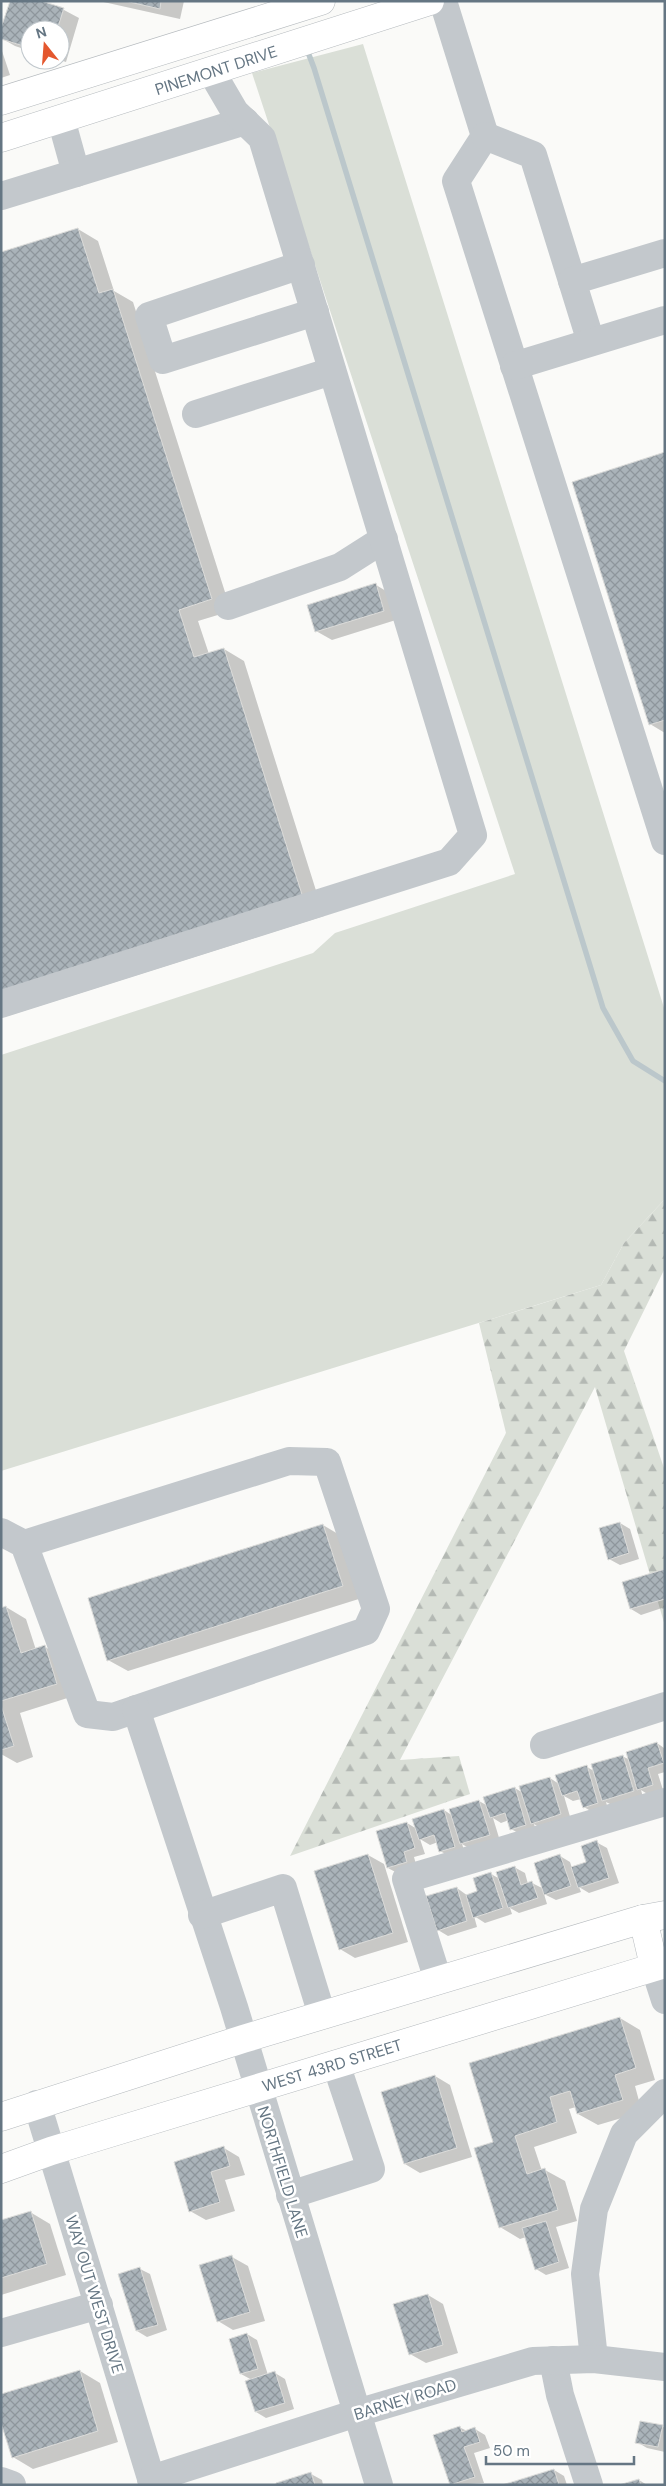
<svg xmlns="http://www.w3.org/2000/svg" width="666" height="2486" viewBox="0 0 666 2486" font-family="'DM Sans',sans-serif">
<defs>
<pattern id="forest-firs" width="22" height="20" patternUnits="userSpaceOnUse" patternTransform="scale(1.25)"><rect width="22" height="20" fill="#dadfd7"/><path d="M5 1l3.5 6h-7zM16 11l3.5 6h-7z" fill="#b4b9b4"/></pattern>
<pattern id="building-cross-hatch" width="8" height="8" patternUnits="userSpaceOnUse" patternTransform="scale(1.25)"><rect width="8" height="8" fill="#aab3b9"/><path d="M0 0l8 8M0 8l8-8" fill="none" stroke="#8e969c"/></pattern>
</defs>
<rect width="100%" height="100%" fill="#fafaf8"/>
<polygon fill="#dadfd7" points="363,44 665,1011 665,1199 624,1243 601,1285 1,1471 1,1055 313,953 335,933 515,874 252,73"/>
<polygon fill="url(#forest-firs)" points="665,1199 665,1268 624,1351 665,1471 665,1626 595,1387 400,1760 459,1756 470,1794 290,1856 506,1433 479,1323 601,1285 624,1243"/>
<g fill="#0003">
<polygon points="36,1 64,10 79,18 66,62 60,60 60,30 30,30 30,51 15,46 1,38"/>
<polygon points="99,1 184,1 180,19"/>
<polygon points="1,48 10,75 1,78"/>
<polygon points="78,229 98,241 114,291 133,302 231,611 198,621 209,654 224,649 244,661 324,916 1,1018 1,253"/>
<polygon points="665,454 665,733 650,724"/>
<polygon points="376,585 391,594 399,619 332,640 316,631"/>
<polygon points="620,1523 630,1529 639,1559 620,1565 609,1559"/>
<polygon points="323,1525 343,1537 362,1598 128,1671 108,1660"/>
<polygon points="665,1570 665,1607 641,1615 631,1609"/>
<polygon points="6,1607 26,1619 36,1650 45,1647 65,1658 77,1695 20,1713 33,1757 17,1763 1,1754 1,1609"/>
<polygon points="657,1743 664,1748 665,1743 665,1772 658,1774 663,1790 649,1795 641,1790 643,1797 614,1806 606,1802 608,1809 594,1813 584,1807 581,1799 573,1801 564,1796 571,1820 542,1829 534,1824 536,1831 522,1835 511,1829 509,1820 501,1823 493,1818 500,1841 472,1850 462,1844 465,1853 451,1857 440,1851 438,1842 430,1845 420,1839 425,1854 414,1857 417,1868 399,1874 388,1868 407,1823 417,1829 444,1810 453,1816 479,1801 488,1806 515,1788 523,1793 550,1778 559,1784 587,1767 594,1771 622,1756 630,1760"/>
<polygon points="596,1842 607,1848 619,1883 589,1893 579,1887 581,1892 556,1900 544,1894 547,1904 519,1913 510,1908 512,1914 485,1923 474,1916 477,1927 448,1936 438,1930 457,1888 468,1896 479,1892 491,1874 500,1879 514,1867 525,1873 528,1884 532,1883 544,1889 560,1856 570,1862 572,1868 588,1863"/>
<polygon points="368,1855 384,1864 408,1942 355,1958 340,1949"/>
<polygon points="620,2018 640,2030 655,2080 635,2086 642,2112 598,2125 578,2114 576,2107 569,2109 577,2133 534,2147 542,2171 545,2170 565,2181 577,2221 556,2227 569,2268 546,2275 536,2269 526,2237 520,2239 500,2227 495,2143"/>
<polygon points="435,2076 450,2085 472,2157 420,2173 405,2164"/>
<polygon points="224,2148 239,2157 245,2175 225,2180 235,2211 206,2220 190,2211"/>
<polygon points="30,2212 50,2224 66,2275 1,2295 1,2221"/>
<polygon points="232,2257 248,2266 265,2321 233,2330 218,2321"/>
<polygon points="140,2269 150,2274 167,2330 147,2337 137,2331"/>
<polygon points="428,2295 443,2304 458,2353 426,2363 410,2354"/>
<polygon points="247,2334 257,2340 268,2375 275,2373 285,2379 294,2409 266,2418 256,2412 252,2380 241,2374"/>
<polygon points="80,2371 100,2383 118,2442 33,2469 13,2457"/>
<polygon points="662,2426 665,2428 665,2452 647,2448 637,2442"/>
<polygon points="459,2427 467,2431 475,2429 485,2435 490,2448 474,2453 484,2483 452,2485 435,2436"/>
<polygon points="554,2470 564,2476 567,2485 506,2485"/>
<polygon points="311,2474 322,2480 323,2485 277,2485"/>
<polygon points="639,2480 647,2485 624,2485"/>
</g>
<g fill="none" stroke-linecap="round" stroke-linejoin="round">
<polyline stroke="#bbc7cb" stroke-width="5.5" points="306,47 314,68 603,1008 633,1061 665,1081"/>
</g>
<g fill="url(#building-cross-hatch)" stroke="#dcdcda">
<polygon points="10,1 41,1 64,8 57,30 30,30 30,48 1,39 1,28"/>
<polygon points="125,1 161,1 160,9"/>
<polygon points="78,228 99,293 113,289 212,599 179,610 194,657 224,648 305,904 1,1001 1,252"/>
<polygon points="665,452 665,720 649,725 572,482"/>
<polygon points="376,583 384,611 315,632 307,605"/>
<polygon points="620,1522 629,1553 608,1560 599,1528"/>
<polygon points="323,1524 343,1586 107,1661 88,1598"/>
<polygon points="665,1569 665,1599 630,1609 622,1582"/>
<polygon points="6,1606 21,1653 45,1645 57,1684 1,1701 1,1608"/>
<polygon points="1,1705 14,1746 1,1750"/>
<polygon points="657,1742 664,1763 648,1768 653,1785 637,1790 626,1752"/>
<polygon points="623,1755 634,1791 602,1801 591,1764"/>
<polygon points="587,1765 598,1803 583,1808 577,1791 562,1796 555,1775"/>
<polygon points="550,1777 561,1814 531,1824 519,1786"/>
<polygon points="515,1787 526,1825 510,1830 505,1813 490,1818 483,1797"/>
<polygon points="479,1800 490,1835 460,1844 449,1809"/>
<polygon points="444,1809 455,1847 439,1852 434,1835 419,1840 412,1819"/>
<polygon points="407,1822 415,1848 404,1852 407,1862 387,1868 376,1831"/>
<polygon points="597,1840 609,1878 578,1888 571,1867 586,1862 581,1846"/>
<polygon points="368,1854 393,1933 339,1950 314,1871"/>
<polygon points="560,1854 571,1886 544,1895 534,1863"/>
<polygon points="515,1866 521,1885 532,1881 538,1898 508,1908 496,1872"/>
<polygon points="491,1872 503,1908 473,1918 466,1895 477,1891 473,1878"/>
<polygon points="457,1887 467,1921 437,1931 426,1896"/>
<polygon points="620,2017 636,2068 615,2075 623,2100 577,2114 570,2091 550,2097 557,2122 515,2136 527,2174 545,2168 558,2210 499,2228 474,2148 493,2142 469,2063"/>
<polygon points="435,2075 457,2148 404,2164 381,2092"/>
<polygon points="224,2146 230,2166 211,2172 220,2202 189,2212 174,2162"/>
<polygon points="31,2211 47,2264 1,2278 1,2220"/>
<polygon points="546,2221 559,2262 535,2270 522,2228"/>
<polygon points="232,2255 250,2312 217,2322 199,2265"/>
<polygon points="140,2267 158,2325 136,2331 118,2274"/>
<polygon points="428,2294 443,2345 409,2355 393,2304"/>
<polygon points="247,2333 258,2369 240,2374 229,2339"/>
<polygon points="80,2370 98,2431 12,2458 1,2423 1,2394"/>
<polygon points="275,2371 285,2403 255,2412 245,2381"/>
<polygon points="640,2421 663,2425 658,2447 635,2443"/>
<polygon points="460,2426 462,2432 475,2427 480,2442 464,2447 475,2477 450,2485 433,2435"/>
<polygon points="554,2469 559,2485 502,2485"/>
<polygon points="311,2472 315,2485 276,2485 276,2483"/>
<polygon points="639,2479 641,2485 619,2485"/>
</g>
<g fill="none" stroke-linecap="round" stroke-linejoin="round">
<g stroke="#b5babe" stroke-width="29">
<g id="major">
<polyline points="1,101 321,1"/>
<polyline points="1,138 430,1"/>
<polyline points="643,1919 654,1966"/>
<polyline points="1,2117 243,2039 643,1919 665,1915"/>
<polyline points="1,2169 51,2151 665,1964"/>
</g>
</g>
<g stroke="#c3c8cc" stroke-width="28">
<polyline points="443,1 485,136 456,181 665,841"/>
<polyline points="61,119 76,173"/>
<polyline points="485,136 533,155 591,342"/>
<polyline points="1,196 245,121"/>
<polyline points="301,265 149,316 163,360 315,312"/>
<polyline points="572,281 665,253"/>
<polyline points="514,366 665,320"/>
<polyline points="196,414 332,371"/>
<polyline points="228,606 340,567 384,539"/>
<polyline points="1,1004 449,862 473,835 262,138 235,112 211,71"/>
<polyline points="1,1532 24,1544 87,1714 113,1717 366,1631 376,1609 327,1462 289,1461 24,1544"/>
<polyline points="136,1709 234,2007 379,2485"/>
<polyline points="544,1745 665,1706"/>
<polyline points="202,1915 283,1888 322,2015"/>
<polyline points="654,1966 665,2000"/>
<polyline points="438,1980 406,1879 665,1802"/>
<polyline points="37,2104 153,2485"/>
<polyline points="290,2195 371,2169 336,2064"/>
<polyline points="1,2333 99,2305"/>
<polyline points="594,2359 585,2274 594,2209 624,2134 665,2093"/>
<polyline points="553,2360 560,2395 589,2485"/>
<polyline points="151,2479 357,2413 533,2361 594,2359 665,2367"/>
<polyline points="1,2481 12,2485"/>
</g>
<use href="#major" stroke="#fff" stroke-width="28"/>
</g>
<g text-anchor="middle" stroke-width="5" stroke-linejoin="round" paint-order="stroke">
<g font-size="16" fill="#657683" stroke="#fff">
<text transform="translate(216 70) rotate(-18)" y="6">PINEMONT DRIVE</text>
<text transform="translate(332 2065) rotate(-17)" y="6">WEST 43RD STREET</text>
<text transform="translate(283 2172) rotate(73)" y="6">NORTHFIELD LANE</text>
<text transform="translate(95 2294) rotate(73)" y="6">WAY OUT WEST DRIVE</text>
<text transform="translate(405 2399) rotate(-17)" y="6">BARNEY ROAD</text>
</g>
</g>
<rect width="666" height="2486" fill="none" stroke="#657683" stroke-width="5"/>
<g transform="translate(45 45) rotate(343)"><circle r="24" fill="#ffffff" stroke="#c1c8cd"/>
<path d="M0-4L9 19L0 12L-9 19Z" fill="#e4572e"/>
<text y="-8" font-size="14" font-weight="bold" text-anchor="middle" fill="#657683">N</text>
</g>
<path d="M486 2456v8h148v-8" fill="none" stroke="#657683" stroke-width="2.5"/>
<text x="493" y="2456" font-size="15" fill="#657683" stroke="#ffffff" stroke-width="4" paint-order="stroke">50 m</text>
</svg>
